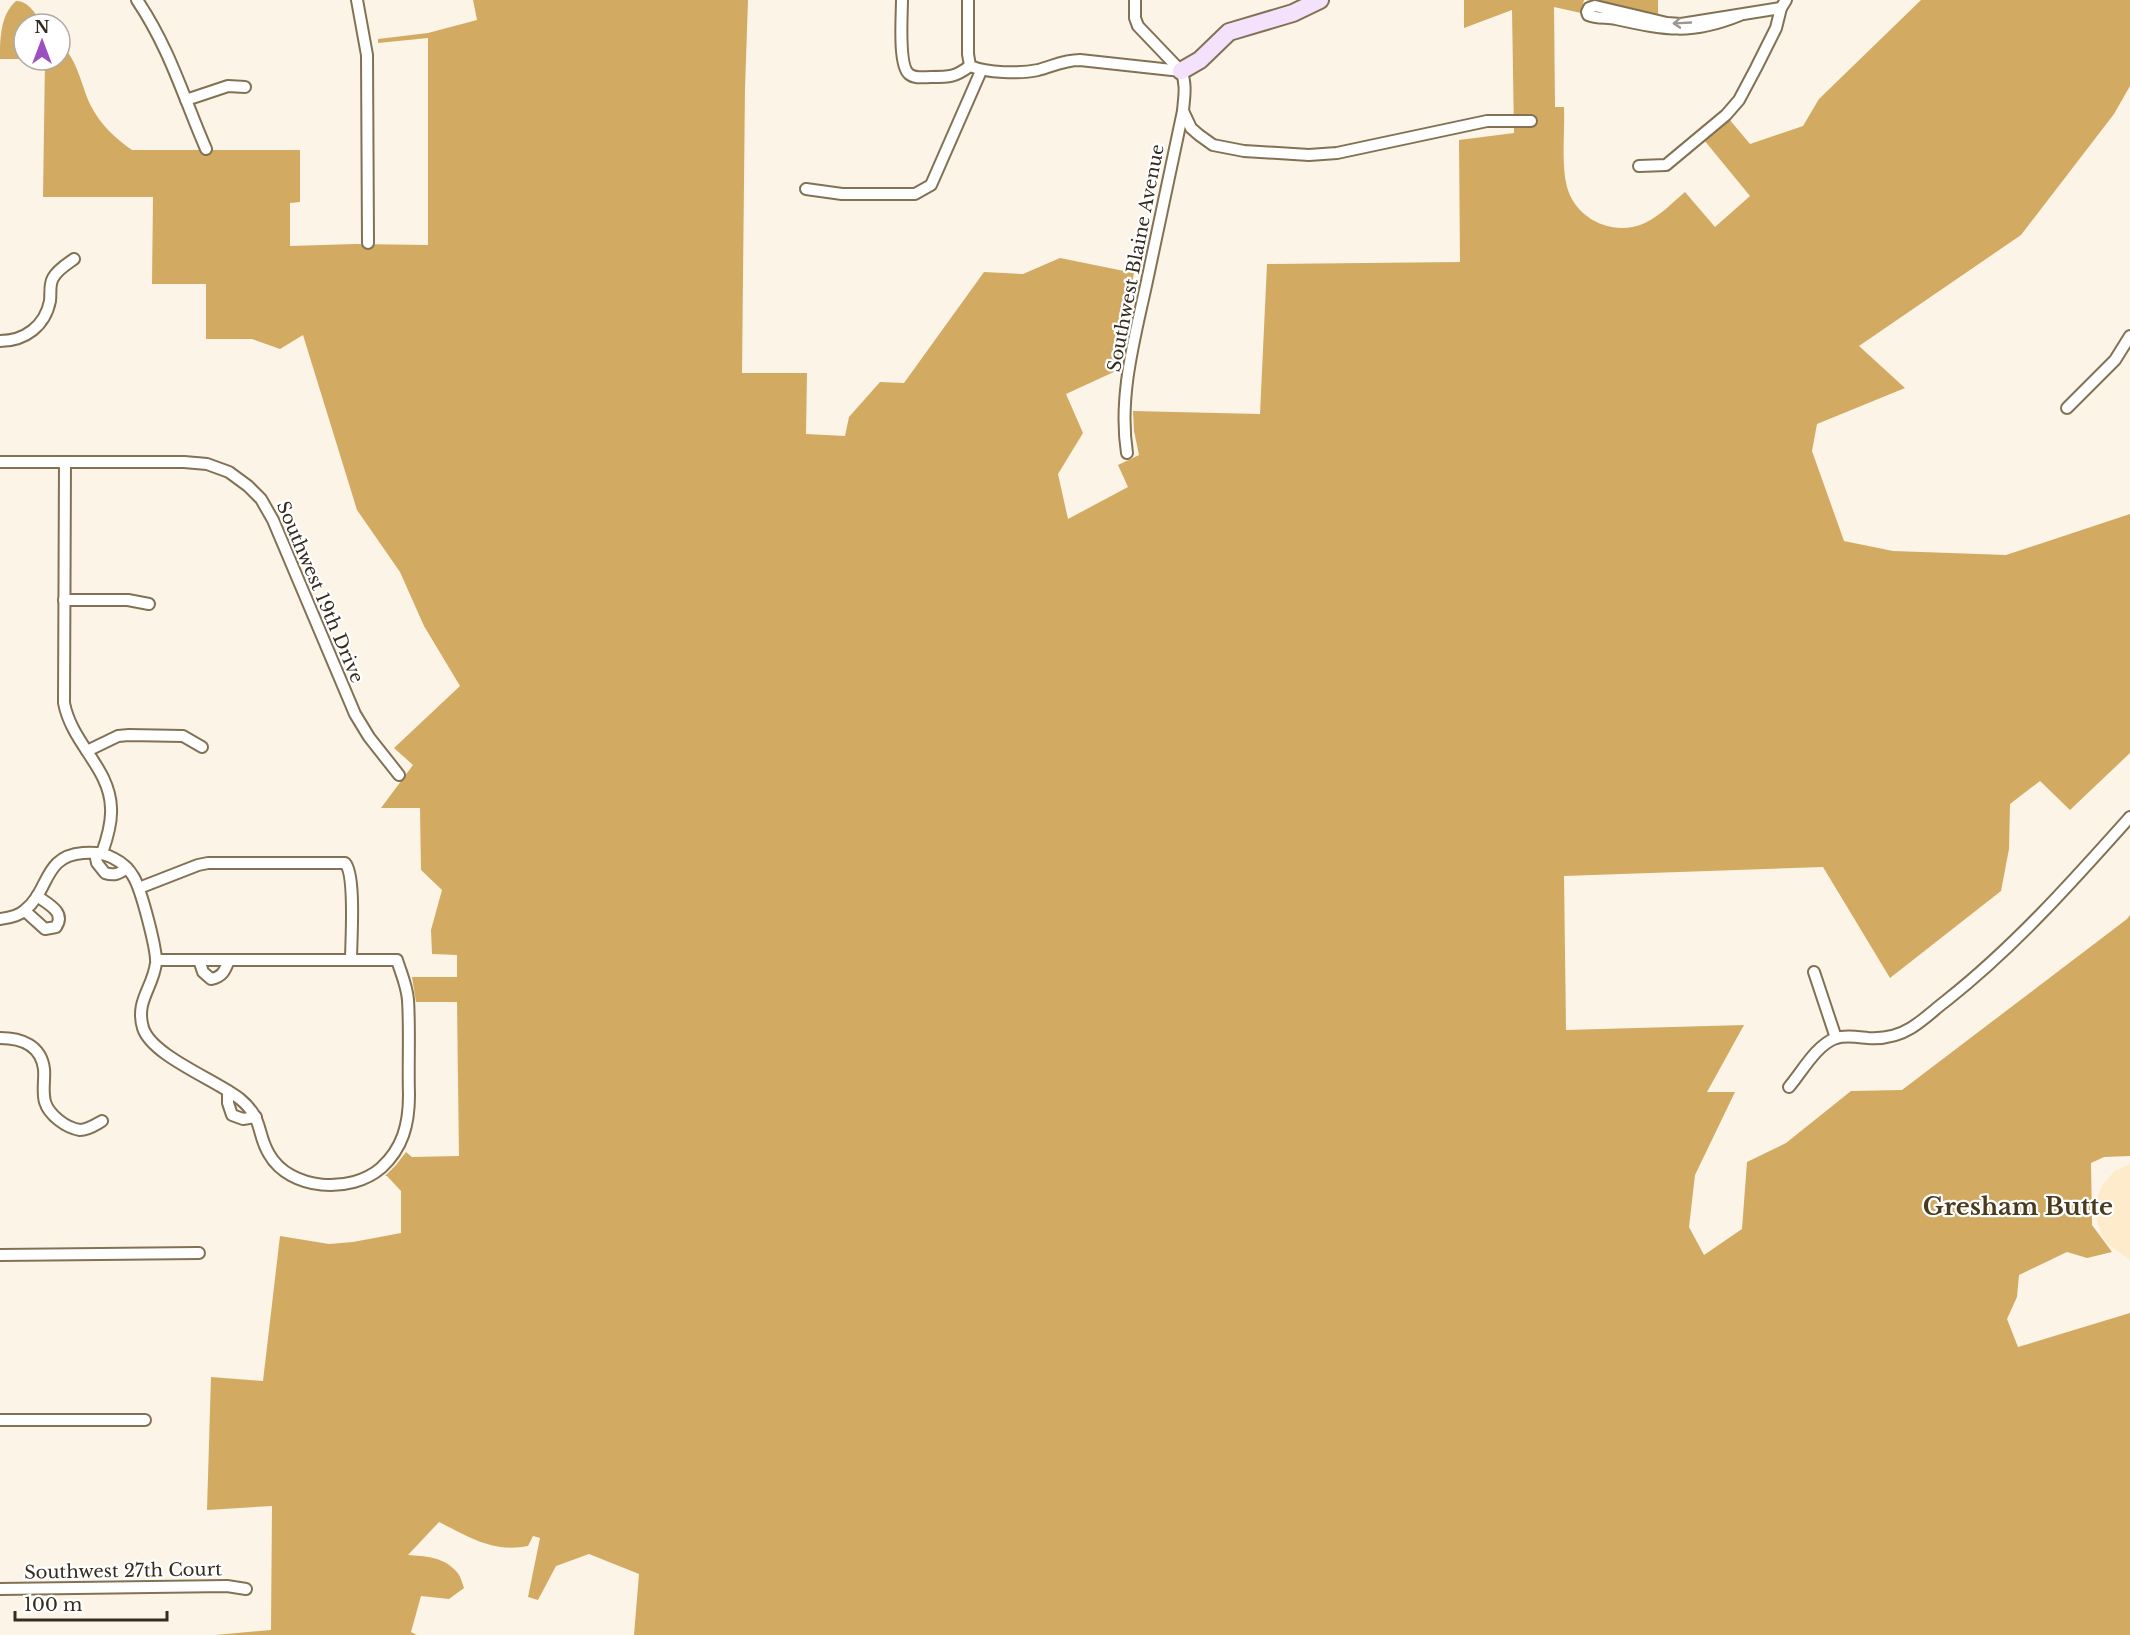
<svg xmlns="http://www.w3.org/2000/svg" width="2130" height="1635" viewBox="0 0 2130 1635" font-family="'Libre Baskerville',serif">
<rect width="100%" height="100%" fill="#fcf4e7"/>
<polygon fill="#feebcb" points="2130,1164 2130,1260 2109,1245 2102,1236 2095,1214 2095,1202 2103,1184 2115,1171"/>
<g fill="#d3aa62">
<path d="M473,0H748L745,88L742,373H807L806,434L845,436L849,417L880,382L904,383L984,272L1023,274L1060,258L1134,273L1116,371L1066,394L1083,433L1058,474L1068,519L1128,487L1118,465L1139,455L1134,431L1133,411L1260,414L1267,264L1460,262L1459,140L1514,133L1512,10L1464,28V0H1584L1581,13L1554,7L1555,107H1564C1565,131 1561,164 1567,187C1576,220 1614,237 1645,223C1660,216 1673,202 1685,192L1715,227L1750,196L1704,140L1729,119L1750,144L1803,126L1819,99L1921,0H2130V86L2114,114L2021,235L1859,346L1905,388L1817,424L1812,451L1844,541L1893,551L2006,555L2130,514V753L2070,810L2040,781L2010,804L2009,849L2001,891L1890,978L1823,867L1564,876L1566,1030L1744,1025L1707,1092H1735L1695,1175L1689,1227L1704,1255L1742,1229L1747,1162L1786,1143L1851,1091L1902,1090L2127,919L2130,915V1156L2104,1157L2091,1163L2092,1225L2112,1252L2087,1258L2067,1252L2019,1275L2017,1297L2007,1319L2018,1347L2130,1313V1635H634L639,1574L589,1554L556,1566L538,1600L528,1597L540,1538L533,1536L528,1546C493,1553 469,1537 439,1522L408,1555C424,1556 443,1557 455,1570C460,1574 462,1582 464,1588L449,1599L421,1596L411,1632L417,1635H215L271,1630L272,1506L207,1510L211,1377L263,1381L280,1236L329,1244L353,1242L401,1233V1191L387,1176H385L396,1165L406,1152L412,1157L459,1156L457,1002H416L412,977H457V955L432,954L431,930L442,890L421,870L420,808H381L413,765L394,748L460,686L424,626L400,572L357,510L303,335L280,349L252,339H206V284H152L153,197H43L45,60H60V44C78,59 81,86 91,106C100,124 116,139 132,150H300V202L290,203V246L355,244L428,245V38L378,43V39L428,33L477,20Z"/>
<polygon points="1586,0 1658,0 1658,16"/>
<path d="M16,1C28,0 36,15 43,24H24V59H0C0,40 0,15 16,1Z"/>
</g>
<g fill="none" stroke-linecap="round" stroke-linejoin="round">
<g stroke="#837154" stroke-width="14">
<g id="street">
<path d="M137,0C170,49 183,96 206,149"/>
<polyline points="357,0 367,55 368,243"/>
<path d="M902,0C902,15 898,65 909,74C915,79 924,77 931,77C950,77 955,77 970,66"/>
<polyline points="968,0 968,54 970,66"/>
<path d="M1740,15C1691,35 1666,30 1616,19C1607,17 1597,19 1588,15L1587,12L1589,8L1595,6L1667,23L1681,24L1781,8"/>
<path d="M970,66C987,73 1020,74 1038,70C1053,66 1064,60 1080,60L1181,71"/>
<polyline points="186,100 228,86 245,87"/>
<polyline points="1183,111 1191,128 1199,135 1213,145 1244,151 1309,155 1337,153 1487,121 1531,121"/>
<polyline points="1639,166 1666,165 1726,115 1739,100 1756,68 1776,28 1781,8 1786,0"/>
<polyline points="806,189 842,194 915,194 931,185 981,71"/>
<path d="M0,341C25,341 45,326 50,301C51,293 49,285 53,278C57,270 67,264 74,259"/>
<polyline points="2067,408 2115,360 2130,336"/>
<path d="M1127,453C1118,396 1135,337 1147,281C1159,225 1171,168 1183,111C1184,98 1187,84 1181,71L1138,26L1135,18V0"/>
<polyline points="0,462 184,462 207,464 229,472 248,486 261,499 273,520 355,714 369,737 399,775"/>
<path d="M65,462L64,703C72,744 110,768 111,808C112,823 107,839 102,853"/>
<polyline points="64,600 128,600 149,604"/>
<polyline points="87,751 118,736 129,735 183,736 202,747"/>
<path d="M95,853L97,863L105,873C114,876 119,874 127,868"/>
<path d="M139,888L198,865L208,863H345C356,875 351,941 351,960"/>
<path d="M25,911L45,929L56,927C66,912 48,904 37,896"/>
<path d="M0,919C9,918 19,916 25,910C50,890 43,856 83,853C94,852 104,853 113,858C121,862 129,869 133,876C141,888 157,950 156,963C153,988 135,1001 143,1028C152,1056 216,1080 240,1099C264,1119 256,1132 269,1154C290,1191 351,1194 381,1168C403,1148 409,1124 409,1095C408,1063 410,1031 408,1000C407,986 401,973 397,960H156"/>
<path d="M199,960L203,972L211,979C223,977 225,970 229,960"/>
<polyline points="1814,972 1836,1038"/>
<path d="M0,1038C21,1038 41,1045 44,1069C45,1080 42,1091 45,1102C49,1115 66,1128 80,1130C88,1130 95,1125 102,1121"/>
<path d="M1789,1087C1802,1072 1816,1045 1836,1038C1846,1035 1857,1037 1868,1038C1883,1039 1898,1036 1911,1028C1924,1020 1935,1009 1947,1000C2015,946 2072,882 2130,817"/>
<polyline points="228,1091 228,1103 232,1115 243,1119 256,1117"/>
<polyline points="0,1255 199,1253"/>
<polyline points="0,1420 145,1420"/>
<polyline points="0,1589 227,1586 246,1589"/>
</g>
</g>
<g stroke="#837154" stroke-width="20">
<polyline id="secondary" points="1181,71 1200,60 1229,32 1293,13 1320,0"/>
</g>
<use href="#street" stroke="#fff" stroke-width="10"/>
<use href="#secondary" stroke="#f4e2fd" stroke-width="16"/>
</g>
<defs><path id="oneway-shaft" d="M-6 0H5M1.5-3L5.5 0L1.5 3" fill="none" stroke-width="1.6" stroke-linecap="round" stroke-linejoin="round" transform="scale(1.5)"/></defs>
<use stroke="#9a9690" href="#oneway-shaft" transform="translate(1682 23) rotate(177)"/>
<g text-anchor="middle" stroke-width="4.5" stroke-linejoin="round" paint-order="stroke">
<g font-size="18" fill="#342c20" stroke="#fff">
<text transform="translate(1136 258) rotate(-79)" y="6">Southwest Blaine Avenue</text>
<text transform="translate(320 592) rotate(67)" y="6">Southwest 19th Drive</text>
<text transform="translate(123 1571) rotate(-1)" y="6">Southwest 27th Court</text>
</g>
<g font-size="24" font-weight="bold" fill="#4a3a1e" stroke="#fff">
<text x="2018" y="1215">Gresham Butte</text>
</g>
</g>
<g transform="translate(42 42)"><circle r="28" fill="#ffffff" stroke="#aeaba6" stroke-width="1.5"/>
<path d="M0-4.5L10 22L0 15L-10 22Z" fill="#9c4fc0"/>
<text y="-9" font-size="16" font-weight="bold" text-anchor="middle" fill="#342c20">N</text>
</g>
<path d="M15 1611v9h152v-9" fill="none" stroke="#342c20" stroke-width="3"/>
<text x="24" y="1611" font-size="18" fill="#342c20" stroke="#ffffff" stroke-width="4.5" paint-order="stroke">100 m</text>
</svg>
